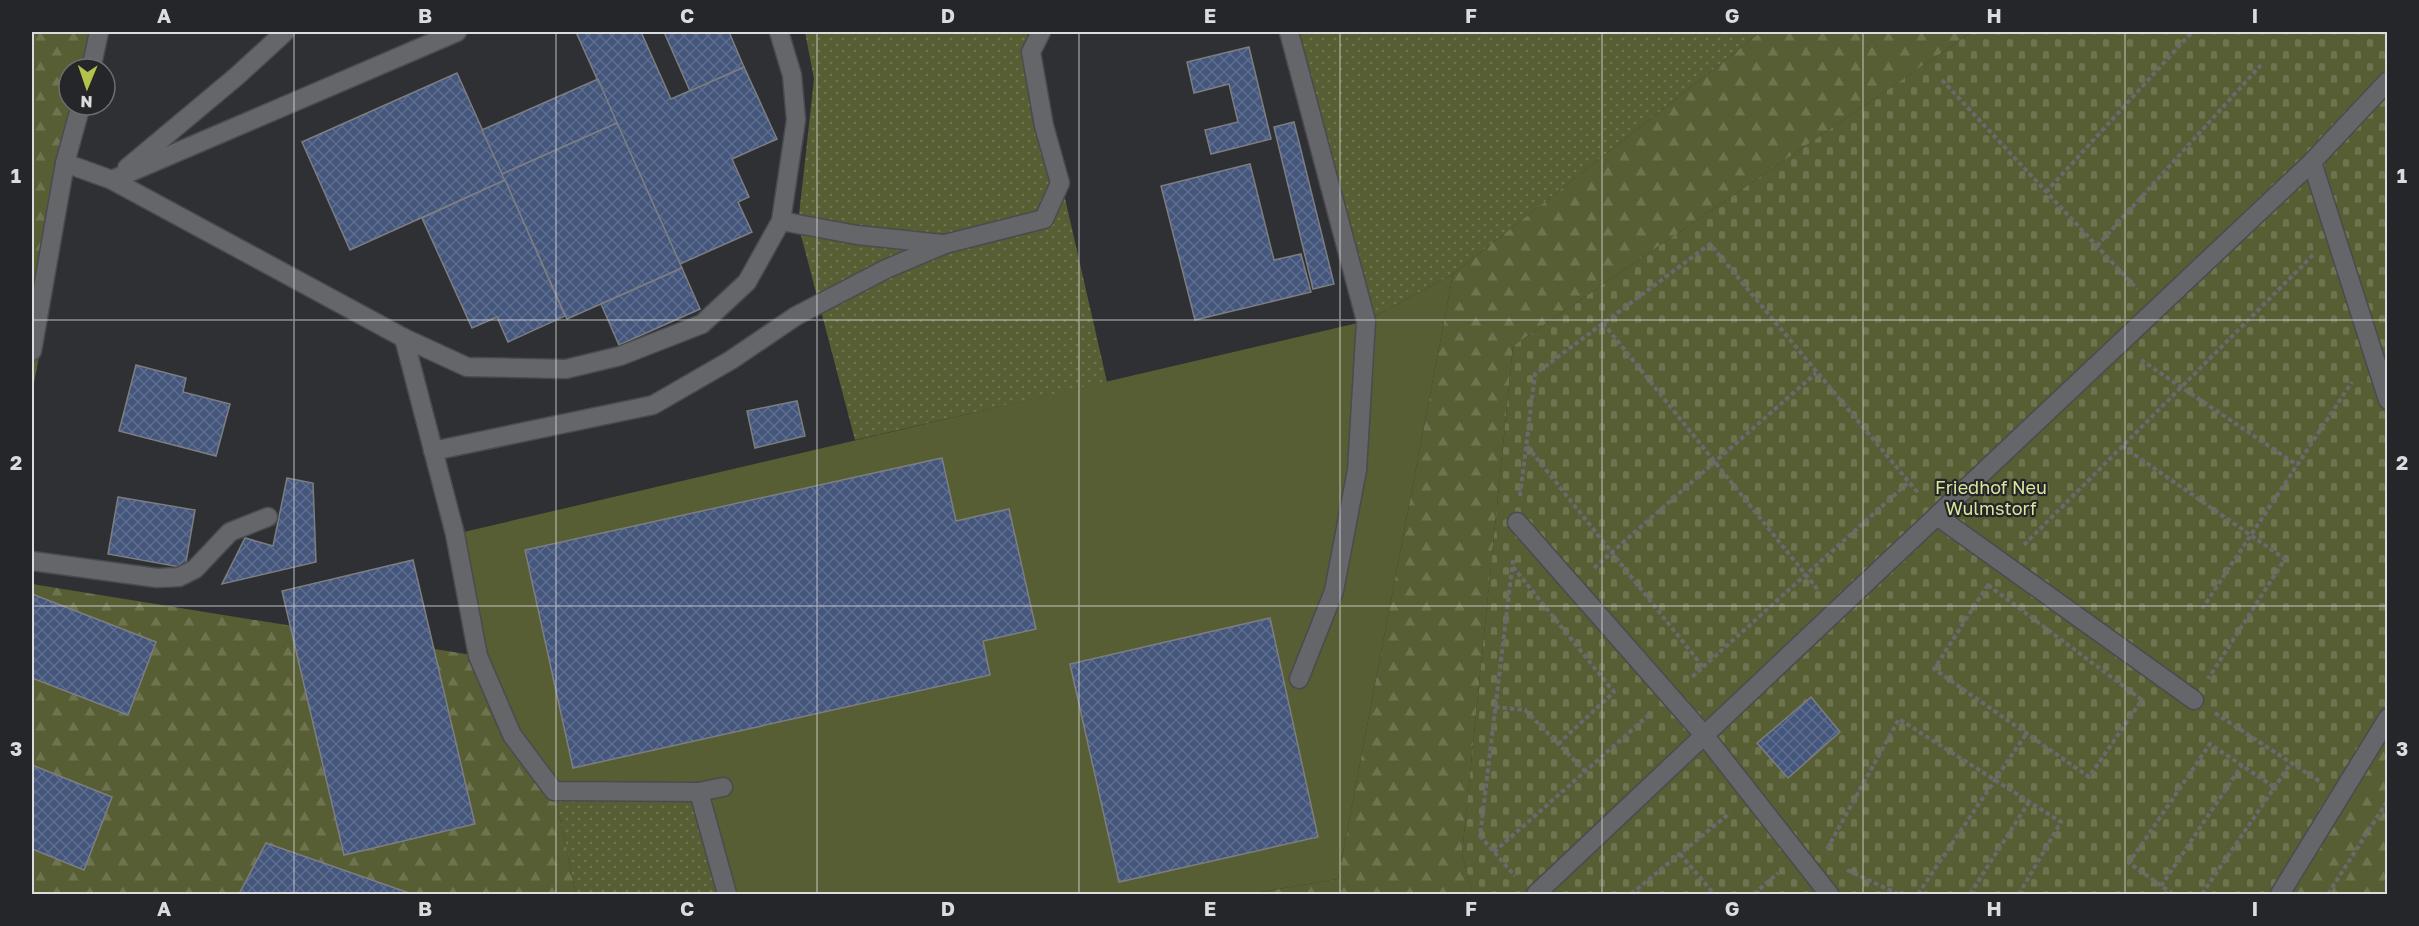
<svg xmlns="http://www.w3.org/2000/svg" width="2419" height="926" viewBox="0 0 2419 926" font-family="'Golos Text',sans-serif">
<defs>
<pattern id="green-dots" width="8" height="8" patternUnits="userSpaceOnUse" patternTransform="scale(1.5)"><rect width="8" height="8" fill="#585e33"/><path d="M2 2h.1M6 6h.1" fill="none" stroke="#6f7450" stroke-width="1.8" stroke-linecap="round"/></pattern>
<pattern id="forest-firs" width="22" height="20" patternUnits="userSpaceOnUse" patternTransform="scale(1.5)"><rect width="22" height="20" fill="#585e33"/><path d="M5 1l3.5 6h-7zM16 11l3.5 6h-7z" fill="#6f7450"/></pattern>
<pattern id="cemetery-stones" width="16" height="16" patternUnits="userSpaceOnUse" patternTransform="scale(1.5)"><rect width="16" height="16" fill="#585e33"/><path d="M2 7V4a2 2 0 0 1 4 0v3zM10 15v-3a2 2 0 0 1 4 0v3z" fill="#6f7450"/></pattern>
<pattern id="building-cross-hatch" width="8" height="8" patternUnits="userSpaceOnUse" patternTransform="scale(1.5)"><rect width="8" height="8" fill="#45567c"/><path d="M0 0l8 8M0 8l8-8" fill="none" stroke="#5f6e8e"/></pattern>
</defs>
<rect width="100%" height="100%" fill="#2f3033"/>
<g fill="url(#green-dots)">
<polygon points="805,32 1027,32 1107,382 855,440 798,224 814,79"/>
<polygon points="1289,32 1761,32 1453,274 1366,321"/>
<polygon points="554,791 699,792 727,894 576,894"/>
</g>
<g fill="url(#forest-firs)">
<polygon points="32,32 99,32 92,69 69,69 69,105 86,105 32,394"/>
<polygon points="1761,32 1972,32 1513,346 1462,854 1473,894 1249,894 1338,879 1453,274"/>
<polygon points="32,584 478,656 554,791 576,894 32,894"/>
<polygon points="2387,718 2387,894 2280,894"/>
</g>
<polygon fill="url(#cemetery-stones)" points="1972,32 2387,32 2387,718 2280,894 1473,894 1462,854 1513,346"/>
<polygon fill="#585e33" points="1453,274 1338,879 1249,894 727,894 699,792 554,791 512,735 478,656 455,534 1366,321"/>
<g fill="url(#building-cross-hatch)" stroke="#7c7e81" stroke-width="1.5">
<polygon points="576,32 641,32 671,99 744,67 777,139 732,159 749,197 738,202 752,232 680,264"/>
<polygon points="664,32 729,32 744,67 690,91"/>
<polygon points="1249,47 1271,139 1211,154 1205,130 1238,122 1229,84 1194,93 1187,62"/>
<polygon points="457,73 505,180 350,250 302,142"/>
<polygon points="598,79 617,123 502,174 482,130"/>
<polygon points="1294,122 1334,284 1313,289 1274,127"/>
<polygon points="617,123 682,268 567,319 502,174"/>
<polygon points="1250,164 1274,260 1301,254 1311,292 1195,320 1161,186"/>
<polygon points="505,180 565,316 508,342 497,317 472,328 422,218"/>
<polygon points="682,268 700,309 619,345 601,304"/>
<polygon points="136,365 186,378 183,392 230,404 216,456 119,431"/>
<polygon points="797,401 805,436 755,448 747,411"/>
<polygon points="942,458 956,521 1009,509 1036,629 983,641 990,675 573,768 525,550"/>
<polygon points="287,478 313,483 316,562 222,584 245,538 273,546"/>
<polygon points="118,497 195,510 185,568 108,554"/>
<polygon points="413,560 475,824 344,855 282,591"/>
<polygon points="32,594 156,642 128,715 32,678"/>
<polygon points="1270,618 1318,837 1119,882 1070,664"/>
<polygon points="1811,697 1840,732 1788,778 1757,743"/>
<polygon points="32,765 112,797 84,870 32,849"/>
<polygon points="266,843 412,894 239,894"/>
</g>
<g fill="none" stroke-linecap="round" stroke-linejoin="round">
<g stroke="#4a4b4e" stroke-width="21">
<g id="lane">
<polyline points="1289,32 1366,321 1357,470 1334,591 1299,679"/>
<polyline points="2312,162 2388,400"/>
<polyline points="65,163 112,180 404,338 467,367 566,369 620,356 702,324 747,282 781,221 796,120 792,75 779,32"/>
<polyline points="127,168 237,76 285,32"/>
<polyline points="112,180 457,32"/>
<polyline points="781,221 857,235 943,244"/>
<polyline points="404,338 455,534 478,656 512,735 554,791 699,792 723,787"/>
<polyline points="433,451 653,405 731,360 796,316 886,269 945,244 1044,219 1060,183 1044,126 1031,52 1041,32"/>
<polyline points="1937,516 2194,700"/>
<polyline points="1517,522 1705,736 1829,894"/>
<polyline points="32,561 157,578 179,577 195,569 230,532 268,517"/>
<polyline points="699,792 727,894"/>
<polyline points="1536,894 2312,162 2388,81"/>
<polyline points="2280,894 2388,718"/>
</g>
</g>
<g stroke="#4a4b4e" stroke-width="21">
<g id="secondary">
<polyline points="91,69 99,32"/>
<polyline points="32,351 65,163 81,105"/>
</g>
</g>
<g stroke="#696a6d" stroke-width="4" stroke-dasharray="4.5 3" stroke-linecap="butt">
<polyline points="1942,80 2137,289"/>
<polyline points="2046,192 2192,32"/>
<polyline points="2097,246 2261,65"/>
<polyline points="1603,323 1818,590"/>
<polyline points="2141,360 2297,465"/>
<polyline points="1527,446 1703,667 1690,679"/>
<polyline points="2122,446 2285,559 2208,679"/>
<polyline points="1520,496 1535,374 1710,244 1919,494"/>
<polyline points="2024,545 2313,255"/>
<polyline points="1513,560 1480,836 1515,876"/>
<polyline points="1513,567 1614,692 1557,745"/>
<polyline points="1594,568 1816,373"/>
<polygon points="1988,585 2142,700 2089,777 1934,669"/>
<polyline points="2202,609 2352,382"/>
<polyline points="1703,667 1909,482"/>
<polyline points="1495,707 1525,710 1585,771"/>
<polyline points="2215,713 2319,781"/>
<polyline points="1827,849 1899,719 2061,822 2019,894"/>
<polyline points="1494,852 1650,714"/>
<polyline points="1680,854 1714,894"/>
<polyline points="1847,870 1898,894"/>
<polyline points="2161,886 2242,765"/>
<polyline points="1631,894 1730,813"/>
<polyline points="1754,894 1778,873"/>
<polyline points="1918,894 2026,734"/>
<polyline points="1970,894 2029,802"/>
<polyline points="2173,894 2129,863 2210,744 2274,787"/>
<polyline points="2202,894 2291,763"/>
<polyline points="2328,894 2388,800"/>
</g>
<use href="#lane" stroke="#65666a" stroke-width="18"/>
<use href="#secondary" stroke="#65666a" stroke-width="18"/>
</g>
<path fill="none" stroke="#dbdcde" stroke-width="1.5" stroke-opacity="0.55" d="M294,32V894M556,32V894M817,32V894M1079,32V894M1340,32V894M1602,32V894M1863,32V894M2125,32V894M32,320H2388M32,606H2388"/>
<g text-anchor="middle" stroke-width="4.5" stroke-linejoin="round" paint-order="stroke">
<g font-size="18" fill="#dae69c" stroke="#252629">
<text x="1991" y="494">Friedhof Neu<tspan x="1991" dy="21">Wulmstorf</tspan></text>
</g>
</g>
<rect width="2419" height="926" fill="none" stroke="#252629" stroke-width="66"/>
<g transform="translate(87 87) rotate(182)"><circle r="28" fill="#252629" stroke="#6e6f71" stroke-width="1.5"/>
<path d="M0-4.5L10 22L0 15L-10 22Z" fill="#b3c24b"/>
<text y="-9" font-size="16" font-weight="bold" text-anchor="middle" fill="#dbdcde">N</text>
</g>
<rect x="33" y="33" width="2353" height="860" fill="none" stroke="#dbdcde" stroke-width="2"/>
<g font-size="20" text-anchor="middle" font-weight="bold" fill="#dbdcde">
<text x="164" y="23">A</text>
<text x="425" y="23">B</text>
<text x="687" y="23">C</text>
<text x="948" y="23">D</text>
<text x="1210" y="23">E</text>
<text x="1471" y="23">F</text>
<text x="1732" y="23">G</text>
<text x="1994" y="23">H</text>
<text x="2255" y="23">I</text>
<text x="16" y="183">1</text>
<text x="2402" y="183">1</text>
<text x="16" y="470">2</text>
<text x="2402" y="470">2</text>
<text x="16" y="756">3</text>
<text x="2402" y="756">3</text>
<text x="164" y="916">A</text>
<text x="425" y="916">B</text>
<text x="687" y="916">C</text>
<text x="948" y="916">D</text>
<text x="1210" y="916">E</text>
<text x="1471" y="916">F</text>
<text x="1732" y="916">G</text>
<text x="1994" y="916">H</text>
<text x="2255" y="916">I</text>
</g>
</svg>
